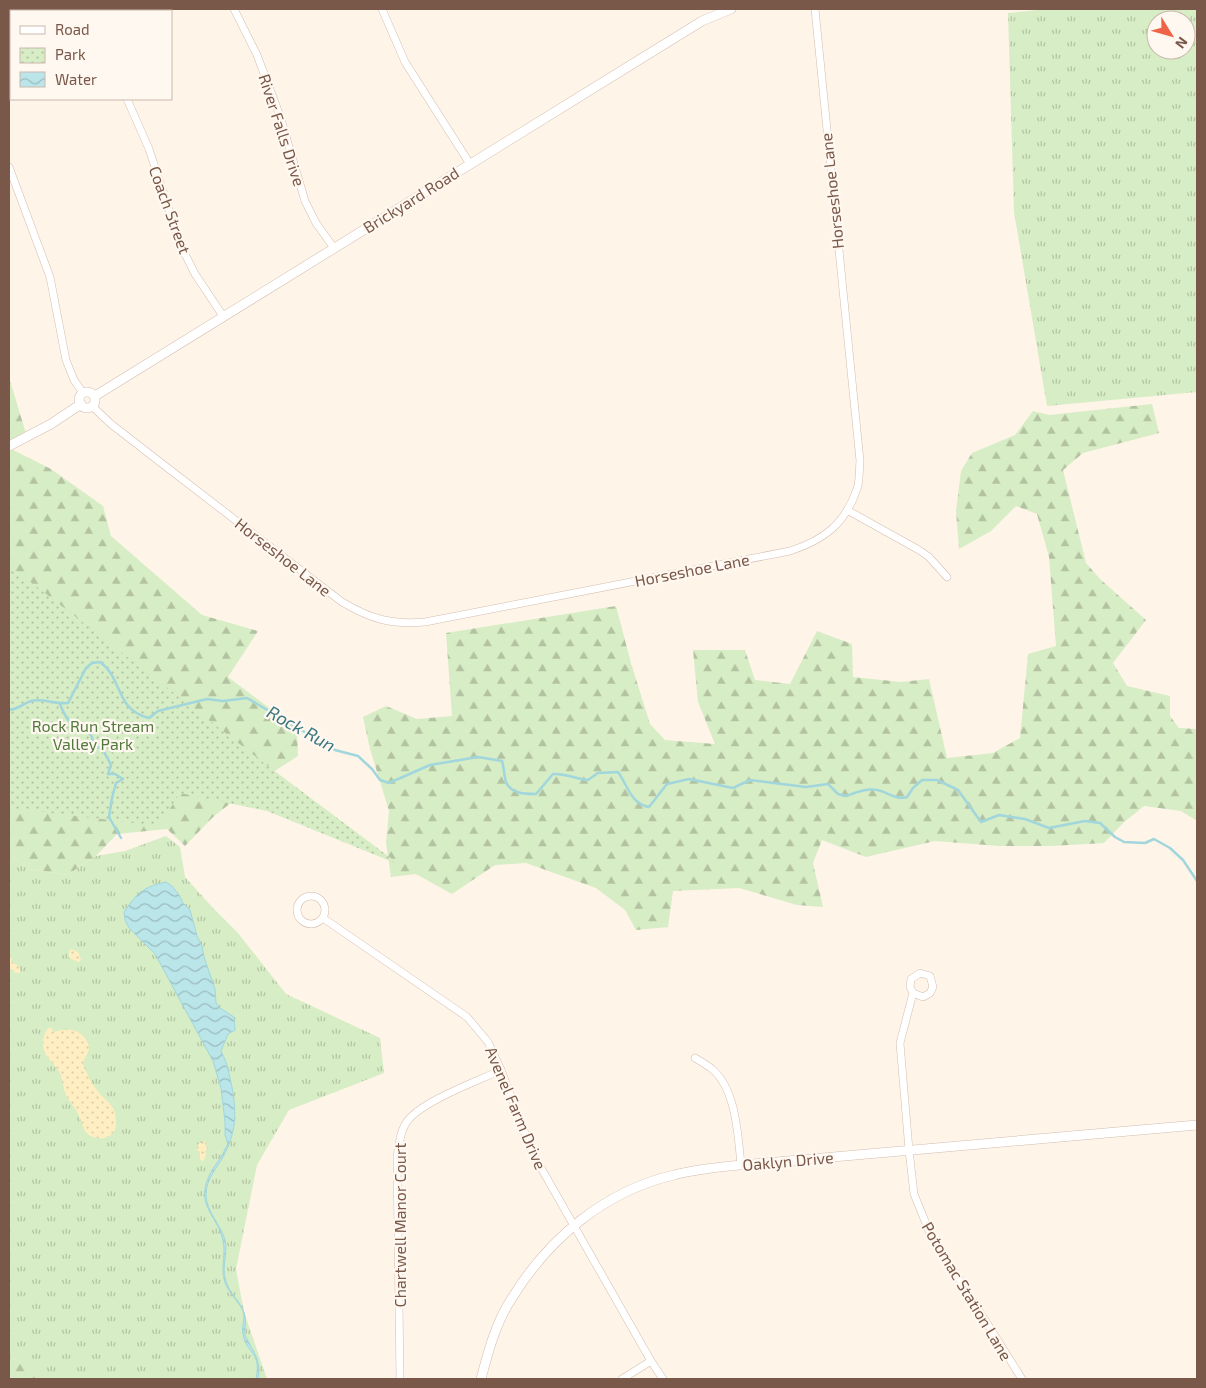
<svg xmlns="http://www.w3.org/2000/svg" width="1206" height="1388" viewBox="0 0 1206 1388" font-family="'Exo 2',sans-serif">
<defs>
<pattern id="grass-tufts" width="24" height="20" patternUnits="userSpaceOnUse" patternTransform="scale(1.25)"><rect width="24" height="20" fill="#d7edc5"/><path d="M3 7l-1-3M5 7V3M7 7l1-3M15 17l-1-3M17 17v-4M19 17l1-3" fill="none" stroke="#b3c3a2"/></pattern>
<pattern id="forest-firs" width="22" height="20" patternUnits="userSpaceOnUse" patternTransform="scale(1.25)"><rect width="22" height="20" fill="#d7edc5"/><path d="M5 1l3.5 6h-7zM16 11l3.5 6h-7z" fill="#b3c3a2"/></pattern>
<pattern id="sand-dots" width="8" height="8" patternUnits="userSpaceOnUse" patternTransform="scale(1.25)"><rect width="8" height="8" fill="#ffeec1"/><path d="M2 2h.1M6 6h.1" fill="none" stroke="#decea7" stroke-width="1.8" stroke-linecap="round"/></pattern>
<pattern id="park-dots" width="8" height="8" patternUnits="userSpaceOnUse" patternTransform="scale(1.25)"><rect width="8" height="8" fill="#d7edc5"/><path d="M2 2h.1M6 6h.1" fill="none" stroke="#b3c3a2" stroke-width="1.8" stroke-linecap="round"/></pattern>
<pattern id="water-waves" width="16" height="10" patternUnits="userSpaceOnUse" patternTransform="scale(1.25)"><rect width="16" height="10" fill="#bae5e9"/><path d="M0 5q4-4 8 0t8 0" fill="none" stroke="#9cbcbf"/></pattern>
</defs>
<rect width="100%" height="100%" fill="#fef4e8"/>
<g fill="url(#grass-tufts)" fill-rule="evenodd">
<path d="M1047,9H1197V392L1047,406L1014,212L1008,13ZM1156,20H1186V50H1156Z"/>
<polygon points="166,836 180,847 185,877 213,908 238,933 286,994 380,1038 384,1073 289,1110 257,1165 236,1269 244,1312 267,1379 49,1379 9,1356 9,854 29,869 67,875 96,856 125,851"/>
</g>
<g fill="url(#forest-firs)">
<polygon points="9,377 27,437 9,446"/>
<polygon points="1152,404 1159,433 1083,453 1063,470 1086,563 1100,579 1146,620 1113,663 1127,686 1170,696 1170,716 1179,728 1197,729 1197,821 1181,811 1144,806 1123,823 1104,843 1051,846 999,846 935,841 866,857 822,840 813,863 823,907 797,905 739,888 673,891 668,927 636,930 625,910 596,888 526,863 495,865 452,894 416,874 391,877 386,843 389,811 370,749 363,717 386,706 417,719 452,716 446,633 616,606 631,663 650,724 665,740 715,744 698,702 693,650 745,650 755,680 790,684 817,631 852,644 853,677 901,682 929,679 947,758 993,753 1020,738 1028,654 1056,646 1049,557 1037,514 1016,506 991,531 959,549 956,511 961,471 972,453 1015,435 1033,411 1049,415"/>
<polygon points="9,448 51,469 103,506 111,536 202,615 258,631 228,677 297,729 298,756 256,783 213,817 185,846 167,829 117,834 96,856 67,875 29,869 9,854"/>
<polygon points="9,1356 47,1377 49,1379 9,1379"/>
</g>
<g fill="url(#sand-dots)">
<polygon points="71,949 78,952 81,960 79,962 69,958 69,951"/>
<path d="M9,956L12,959L11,962C16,964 21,966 20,973H15L14,970L9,969Z"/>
<path d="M50,1027L54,1032C66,1028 76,1028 85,1038C87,1042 89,1044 89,1048C88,1057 80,1060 85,1069C88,1076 92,1083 96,1089C106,1103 117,1104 116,1124C116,1129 114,1133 109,1136C106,1138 103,1139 99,1138C85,1137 84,1129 80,1118C77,1109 70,1103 66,1095C63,1088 63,1080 60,1073C55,1063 43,1056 43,1044C43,1037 45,1031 50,1027Z"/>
<polygon points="205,1141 205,1145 208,1148 205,1151 206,1155 203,1162 200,1159 200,1152 197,1150 198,1144"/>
</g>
<polygon fill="url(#park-dots)" points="9,565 268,766 400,865 267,811 180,793 159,826 9,808"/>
<path fill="url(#water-waves)" stroke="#a0d6dc" d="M166,882L172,886L179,895L183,903L190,910L197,936L202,946L204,957L215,989L216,1003L220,1008L234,1017L235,1030L228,1034L221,1051C229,1067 228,1071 232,1087C237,1115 236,1132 223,1157C216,1169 206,1179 206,1195C206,1211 221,1225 225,1240C228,1252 222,1266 225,1278C231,1302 251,1304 244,1333C252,1351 262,1359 258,1379H256C262,1351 246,1354 243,1334C241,1326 246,1319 243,1311C238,1300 227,1292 224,1279C221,1266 226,1253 223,1241C221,1228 212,1218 207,1206C200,1188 210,1172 221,1157C224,1153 225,1148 228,1144L225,1135V1122L221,1088L213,1061L155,954L129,928L125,920L124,912C137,893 143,887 166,882Z"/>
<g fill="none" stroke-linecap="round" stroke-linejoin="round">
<g stroke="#a0d6dc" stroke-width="2.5">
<path d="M60,704C67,721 67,722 85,727L92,737L93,744L103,750L111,765L108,774H115L123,779L116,783L112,798L109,817L121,838"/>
<path d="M9,710C20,709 22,704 31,701C43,698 56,705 68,703L86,668L92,663L100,662C123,678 115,710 149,718L158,711L207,699L223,701L247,698L335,750L358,756L372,769L380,780L389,783L430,765L478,757L502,761C504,767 504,776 506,782C511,794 525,794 536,794L553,774C565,773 576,779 588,780L598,773L618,772C628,786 631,804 649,807L667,784L689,779L733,788L750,780L806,787L828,784L838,794L846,796C857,792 868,787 881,791C890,794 897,800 907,797L913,788L922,780H937L958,790L981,822L999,815L1025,819L1049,828L1085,821L1100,823L1115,837L1124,842L1145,843L1154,839L1170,848L1183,860L1197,881"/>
</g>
<g stroke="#d4bdaf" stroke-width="8">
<g id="minor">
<polyline points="75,9 77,11"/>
<polyline points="234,9 257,55 280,116 305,201 316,223 334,248"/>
<polyline points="382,9 405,62 470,164"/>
<polyline points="127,99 149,149 181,246 195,274 223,316"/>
<polyline points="9,167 50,277 66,360 74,380 83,393"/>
<path d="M92,406L111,424L169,469L342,602C371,619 391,625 425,622L790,551C824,540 845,524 857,489C860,481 859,470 860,461L815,9"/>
<polyline points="847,510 919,550 929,557 947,577"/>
<circle cx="311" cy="910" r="14"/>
<polyline points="323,918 467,1017 488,1042 501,1070 532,1152 651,1361 663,1379"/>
<polyline points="913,993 923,997 930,993 933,987 930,976 920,973 911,979 910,987 913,993 900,1043 909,1150 914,1194 929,1231 1022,1379"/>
<path d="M695,1058C700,1061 707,1065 712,1069C736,1089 738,1135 741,1165"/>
<path d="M400,1379L397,1157C399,1145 400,1132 406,1123C419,1102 478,1081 501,1070"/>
<polyline points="622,1379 651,1361"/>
</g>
</g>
<g stroke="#d4bdaf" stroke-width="10">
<g id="tertiary">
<circle cx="87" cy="400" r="8"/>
<polyline points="95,396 702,21 731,9"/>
<polyline points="9,446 51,424 81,404"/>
<path d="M481,1379C488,1352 496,1322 512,1298C549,1238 605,1191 674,1175C696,1169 719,1167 741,1165L1197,1125"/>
</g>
</g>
<use href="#minor" stroke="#fff" stroke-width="7"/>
<use href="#tertiary" stroke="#fff" stroke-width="9"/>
</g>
<g text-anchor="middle" stroke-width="4.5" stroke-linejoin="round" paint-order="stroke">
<g font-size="16" fill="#7a5849" stroke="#fff8f0">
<text transform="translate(282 130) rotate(72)" y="6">River Falls Drive</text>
<text transform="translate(832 191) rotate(-96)" y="6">Horseshoe Lane</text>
<text transform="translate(411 200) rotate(-32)" y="6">Brickyard Road</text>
<text transform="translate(170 210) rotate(70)" y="6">Coach Street</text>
<text transform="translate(283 557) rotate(38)" y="6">Horseshoe Lane</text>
<text transform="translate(692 570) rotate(-11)" y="6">Horseshoe Lane</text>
<text transform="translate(516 1108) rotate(67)" y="6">Avenel Farm Drive</text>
<text transform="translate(788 1161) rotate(-5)" y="6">Oaklyn Drive</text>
<text transform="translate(400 1225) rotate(-90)" y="6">Chartwell Manor Court</text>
<text transform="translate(967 1291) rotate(59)" y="6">Potomac Station Lane</text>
</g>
<g font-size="16" fill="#527a3d" stroke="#fff8f0">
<text x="93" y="732">Rock Run Stream<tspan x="93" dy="18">Valley Park</tspan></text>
</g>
<g font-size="18" font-style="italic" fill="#3b7880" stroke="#fff8f0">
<text transform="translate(301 729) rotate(29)" y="6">Rock Run</text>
</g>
</g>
<rect width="1206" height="1388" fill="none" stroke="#7a5849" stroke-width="20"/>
<rect x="10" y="10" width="162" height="90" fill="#fff8f0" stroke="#cab8ad"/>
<rect x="20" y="26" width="25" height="8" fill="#ffffff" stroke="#cab8ad"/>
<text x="55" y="35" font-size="15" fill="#7a5849">Road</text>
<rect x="20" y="48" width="25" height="15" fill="url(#park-dots)" stroke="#cab8ad"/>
<text x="55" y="60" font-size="15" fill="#7a5849">Park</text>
<rect x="20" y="72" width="25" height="15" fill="url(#water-waves)" stroke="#cab8ad"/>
<text x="55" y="85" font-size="15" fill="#7a5849">Water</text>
<g transform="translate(1171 35) rotate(127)"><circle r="24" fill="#fff8f0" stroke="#cab8ad"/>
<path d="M0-4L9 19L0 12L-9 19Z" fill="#ef6346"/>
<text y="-8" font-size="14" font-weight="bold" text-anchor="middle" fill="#7a5849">N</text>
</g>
</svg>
